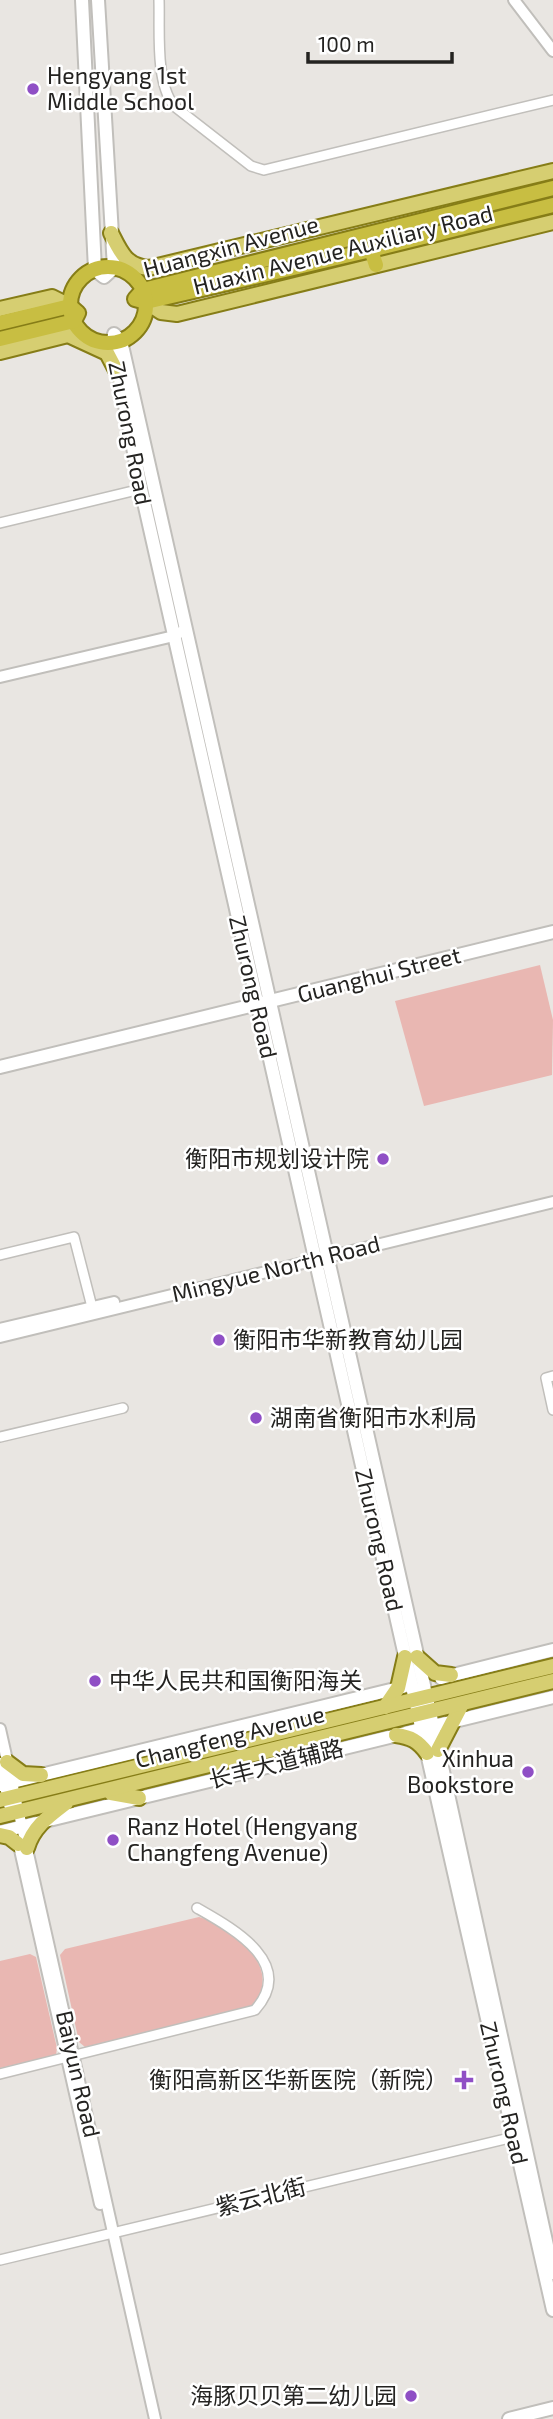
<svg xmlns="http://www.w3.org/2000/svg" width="553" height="2419" viewBox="0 0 553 2419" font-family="'Exo 2','Noto Sans SC',sans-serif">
<rect width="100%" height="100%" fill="#e9e6e2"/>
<g fill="#e9b7b2">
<polygon points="540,965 553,1020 552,1075 424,1106 395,1001"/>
<path d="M199,1917C234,1927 285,1970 252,2006L85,2047L79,2042L60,1955L65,1949Z"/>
<polygon points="30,1954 36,1957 57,2048 56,2055 0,2068 0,1961"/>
</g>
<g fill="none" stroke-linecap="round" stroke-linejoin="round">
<g stroke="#c1bfbb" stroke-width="12">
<g id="minor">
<path d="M159,0C160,30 155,82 174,106L251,166L264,170L553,100"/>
<polyline points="0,523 141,489"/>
<polyline points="0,1255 74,1237 92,1307"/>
<polyline points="553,1376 546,1378 553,1410"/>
<polyline points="0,1437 123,1408"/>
<path d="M0,2074L255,2010C297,1963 232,1928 197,1908"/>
<polyline points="0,2260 518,2136"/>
</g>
</g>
<g stroke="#c1bfbb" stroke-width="14">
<g id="tertiary">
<polyline points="514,0 553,51"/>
<polyline points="0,677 174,636 186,629"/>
<polyline points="0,1329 114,1302"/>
<polyline points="0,1337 553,1202"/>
<polyline points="0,1729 155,2419"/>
<polyline points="0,1763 9,1805"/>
<polyline points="18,1841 100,2204"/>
</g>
</g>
<g stroke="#c1bfbb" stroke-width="16">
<g id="secondary">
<polyline points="82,0 95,270 104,277 114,268 98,0"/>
<polyline points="0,1067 553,932"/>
<polyline points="441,1678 553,1650"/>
<polyline points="0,1785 403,1687"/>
<polyline points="0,1832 553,1697"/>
<polyline points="553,2273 430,1712 121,341 114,334 113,343 141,489 553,2310"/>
<polyline points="509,2419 553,2408"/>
</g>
</g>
<g stroke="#867d17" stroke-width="18">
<g id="primary">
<path d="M111,233C121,253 126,266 149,268L553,171"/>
<polyline points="146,302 161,312 177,314 553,222"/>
<polyline points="0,309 52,297 70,306"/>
<polyline points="0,352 68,335 107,353 118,374"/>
<polyline points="417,1657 435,1673 451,1675"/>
<polyline points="385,1707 398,1688 405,1657"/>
<path d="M396,1735C411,1737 418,1741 427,1753"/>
<polyline points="438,1750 462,1704"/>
<polyline points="7,1762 23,1774 41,1775"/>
<polyline points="111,1793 139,1798"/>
<polyline points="0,1800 553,1666"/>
<polyline points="0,1816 553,1681"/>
<polyline points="0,1835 9,1837 18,1844"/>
<path d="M27,1848C33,1827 49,1816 66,1803"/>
</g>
</g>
<g stroke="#867d17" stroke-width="18">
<g id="trunk">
<polyline points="553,188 143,290 135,299 146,302 371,250 553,205"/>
<polyline points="371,250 376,265"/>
<circle cx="108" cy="305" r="38"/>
<polyline points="0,323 70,306 78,313 74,321 0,339"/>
</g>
</g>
<use href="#minor" stroke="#fff" stroke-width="9"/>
<use href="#tertiary" stroke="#fff" stroke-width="10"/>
<use href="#secondary" stroke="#fff" stroke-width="12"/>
<use href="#primary" stroke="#d6ce71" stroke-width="14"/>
<use href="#trunk" stroke="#c8be42" stroke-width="14"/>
</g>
<g fill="#8f4fc5" stroke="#fff" stroke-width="2.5">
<circle cx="33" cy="89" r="7"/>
<circle cx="383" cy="1159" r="7"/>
<circle cx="219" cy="1340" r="7"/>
<circle cx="256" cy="1418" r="7"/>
<circle cx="95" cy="1681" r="7"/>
<circle cx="528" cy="1772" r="7"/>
<circle cx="113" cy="1840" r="7"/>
<path d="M460.5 2069.5h7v7h7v7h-7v7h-7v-7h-7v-7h7z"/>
<circle cx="411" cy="2396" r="7"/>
</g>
<g text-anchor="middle" stroke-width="5" stroke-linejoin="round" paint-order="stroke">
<g font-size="23" fill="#242321" stroke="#fff" text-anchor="start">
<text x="47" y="84">Hengyang 1st<tspan x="47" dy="26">Middle School</tspan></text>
<text x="369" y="1167" text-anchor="end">衡阳市规划设计院</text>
<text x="233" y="1348">衡阳市华新教育幼儿园</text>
<text x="270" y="1426">湖南省衡阳市水利局</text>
<text x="109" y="1689">中华人民共和国衡阳海关</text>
<text x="514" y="1767" text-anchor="end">Xinhua<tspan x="514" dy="26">Bookstore</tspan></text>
<text x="127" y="1835">Ranz Hotel (Hengyang<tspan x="127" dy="26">Changfeng Avenue)</tspan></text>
<text x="448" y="2088" text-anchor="end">衡阳高新区华新医院（新院）</text>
<text x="397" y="2404" text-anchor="end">海豚贝贝第二幼儿园</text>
</g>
<g font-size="23" fill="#242321" stroke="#fff">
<text transform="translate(231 247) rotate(-15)" y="8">Huangxin Avenue</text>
<text transform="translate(343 250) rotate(-14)" y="8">Huaxin Avenue Auxiliary Road</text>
<text transform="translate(130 433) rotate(79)" y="8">Zhurong Road</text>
<text transform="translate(379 975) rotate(-14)" y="8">Guanghui Street</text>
<text transform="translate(253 987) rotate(77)" y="8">Zhurong Road</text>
<text transform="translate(276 1269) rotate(-14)" y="8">Mingyue North Road</text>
<text transform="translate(379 1540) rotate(77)" y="8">Zhurong Road</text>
<text transform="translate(230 1737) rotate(-14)" y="8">Changfeng Avenue</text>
<text transform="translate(276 1764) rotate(-14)" y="8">长丰大道辅路</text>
<text transform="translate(78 2074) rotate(77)" y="8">Baiyun Road</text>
<text transform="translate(504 2093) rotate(77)" y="8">Zhurong Road</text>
<text transform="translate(261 2197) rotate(-14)" y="8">紫云北街</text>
</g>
</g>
<path d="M308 52v10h144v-10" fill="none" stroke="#242321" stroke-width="3.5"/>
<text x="318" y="52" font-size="21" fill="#242321" stroke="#ffffff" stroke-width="5" paint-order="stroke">100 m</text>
</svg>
